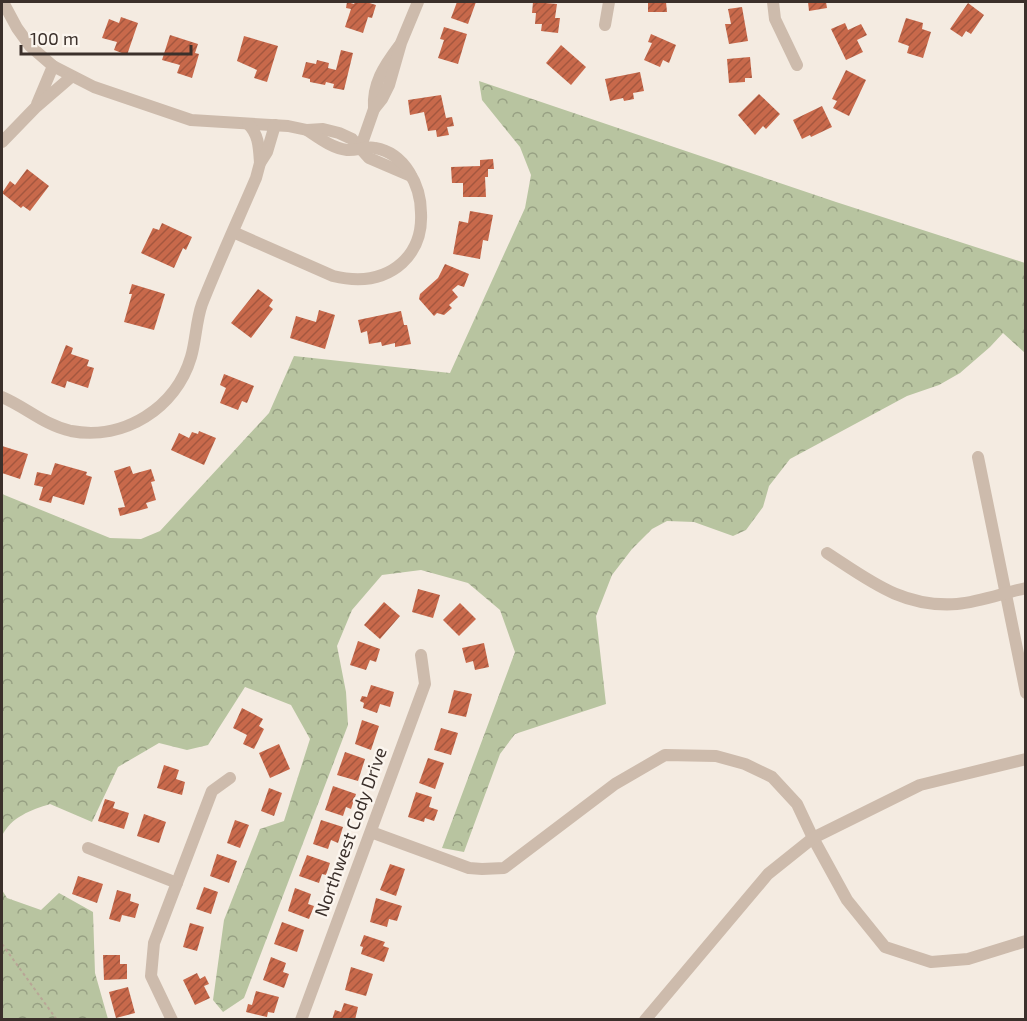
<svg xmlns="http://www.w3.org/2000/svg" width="1027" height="1021" viewBox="0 0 1027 1021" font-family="'Exo 2',sans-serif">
<defs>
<pattern id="forest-crowns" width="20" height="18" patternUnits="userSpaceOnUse" patternTransform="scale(1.5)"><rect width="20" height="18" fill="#b8c4a0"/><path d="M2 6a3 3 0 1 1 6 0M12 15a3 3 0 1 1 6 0" fill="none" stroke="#97a083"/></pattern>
<pattern id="building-hatch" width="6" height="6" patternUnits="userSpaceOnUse" patternTransform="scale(1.5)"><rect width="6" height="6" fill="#c8694b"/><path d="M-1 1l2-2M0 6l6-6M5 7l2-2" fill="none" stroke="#a4573f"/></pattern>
</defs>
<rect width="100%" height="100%" fill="#f4ebe1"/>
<g fill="url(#forest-crowns)">
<path d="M479,81L836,202L1025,263V353L1003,333L990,347L960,373L939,385L907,396L790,459L769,486L763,507L746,530L733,536L694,522L667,521L652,529L632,549L612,575L596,616L606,704L515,734L500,754L464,852L442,848L515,652L500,610L468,583L421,570L382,575L352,610L337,646L346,692L348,725L244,998L223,1012L213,1000L224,920L260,829L284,821L310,739L291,705L245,687L208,745L187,750L159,743L118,767L92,822L50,804C31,810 11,817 2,836V494L110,538L141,539L160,531L269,413L294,356L450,373L525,208L531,175L520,147L482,100Z"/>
<polygon points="2,890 7,898 41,910 59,893 93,912 95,973 108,1019 2,1019"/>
</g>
<g fill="url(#building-hatch)">
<polygon points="347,2 354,4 355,2 366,2 376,5 372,18 368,17 363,33 345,27 351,9 346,8"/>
<polygon points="457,2 476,2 468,24 451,18"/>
<polygon points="533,2 557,4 555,18 560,18 558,33 541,31 542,24 535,24 536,13 532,13"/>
<polygon points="648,2 666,2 667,12 648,12"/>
<polygon points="808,2 826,2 827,8 809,11"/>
<polygon points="968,3 984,15 971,34 966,31 962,37 950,29"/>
<polygon points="742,7 748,41 729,44 725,24 731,24 728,9"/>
<polygon points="121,17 138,23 127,55 114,50 117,42 102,38 109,19 119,23"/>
<polygon points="906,18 923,23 922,29 931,32 923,58 907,53 909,46 898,42"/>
<polygon points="845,23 848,30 861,24 867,35 857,40 863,52 846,60 831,29"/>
<polygon points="444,27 467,34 458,64 438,58 444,40 440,39"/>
<polygon points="651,34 676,45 669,63 663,60 660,67 644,60 652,43 648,42"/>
<polygon points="170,35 198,44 195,53 199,54 192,78 177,73 180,65 162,60"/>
<polygon points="244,36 278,46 267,82 254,78 257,70 237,61"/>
<polygon points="561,45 586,67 571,85 546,63"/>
<polygon points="341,50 353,53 344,90 333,88 334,84 326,82 325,85 310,82 310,79 302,77 306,62 316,64 317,60 329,63 328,68 336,70"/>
<polygon points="750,57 752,78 745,78 745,82 729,83 727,59"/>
<polygon points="846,70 866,80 849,116 833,108 837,101 832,99"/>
<polygon points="640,72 644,91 633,93 634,99 624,101 623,98 610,101 605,79"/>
<polygon points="759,94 780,114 766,129 763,126 755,135 738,115"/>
<polygon points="441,95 446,118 452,117 454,126 447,127 449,135 437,137 436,130 428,131 424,112 410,115 408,100"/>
<polygon points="822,106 832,127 811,137 810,135 802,139 793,120"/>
<polygon points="493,159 494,169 488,169 488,177 485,177 486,197 463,197 463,183 452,183 451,167 480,166 480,160"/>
<polygon points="27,169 49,186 30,211 23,206 21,208 2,193 10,181 15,185"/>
<polygon points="470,211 493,215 488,241 483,240 480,259 453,254 459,221 468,223"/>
<polygon points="162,223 192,237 186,250 183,248 174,268 141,253 153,228 159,230"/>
<polygon points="445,264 469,274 464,287 458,285 452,290 458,297 449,305 452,308 444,315 437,313 434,316 419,299 420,294 438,278"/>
<polygon points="132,284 165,294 154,330 124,322 132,294 129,294"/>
<polygon points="258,289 273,300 269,306 273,309 251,338 231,323"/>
<polygon points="319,310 335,315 325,349 290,338 296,316 316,322"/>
<polygon points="401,311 404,325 407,325 411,344 395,347 395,343 382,346 381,342 369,344 367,331 361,333 358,320"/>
<polygon points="66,345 73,348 71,354 89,360 87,366 94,368 88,388 67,381 65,388 51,383"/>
<polygon points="224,374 254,386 247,403 242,401 238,410 220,403 226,388 220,385"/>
<polygon points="199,431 216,438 204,465 171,450 179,433 189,438 192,432 198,434"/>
<polygon points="2,446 28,454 20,479 2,473"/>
<polygon points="55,463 87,472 86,475 92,477 84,505 53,496 51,503 39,500 43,487 34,485 37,472 51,475"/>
<polygon points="130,466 133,474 151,469 155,481 151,482 156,500 146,503 148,508 120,516 118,508 125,507 114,471"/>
<polygon points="418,589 440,595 433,618 412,612"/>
<polygon points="384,602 400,616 380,639 364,625"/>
<polygon points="460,603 476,619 459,636 443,620"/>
<polygon points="358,641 380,649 376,662 370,660 366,670 350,665"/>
<polygon points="484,643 489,667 475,670 473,661 466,663 462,648"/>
<polygon points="371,685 394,692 390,707 380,704 377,713 363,708 364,703 360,701 362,696 367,697"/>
<polygon points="454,690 472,694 466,717 448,713"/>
<polygon points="242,708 263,719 259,726 264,729 254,749 243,744 247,735 233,728"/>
<polygon points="362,720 379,726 371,750 355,744"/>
<polygon points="441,728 458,733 451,755 434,750"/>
<polygon points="279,744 290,769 270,778 259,753"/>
<polygon points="345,752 365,759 358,781 337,775"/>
<polygon points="428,758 444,763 435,789 419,783"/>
<polygon points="164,765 179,770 176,779 185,782 182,795 157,788"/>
<polygon points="333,786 356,794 351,809 346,807 343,816 325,810"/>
<polygon points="269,788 282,793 274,816 261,811"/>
<polygon points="416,792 432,797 429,807 438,810 434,821 425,818 424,822 408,817"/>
<polygon points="105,799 115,802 113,808 129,813 124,829 98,821"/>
<polygon points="144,814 166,822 159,843 137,836"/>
<polygon points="235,820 249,825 240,848 227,843"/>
<polygon points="321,820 343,827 338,843 331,840 328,849 313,844"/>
<polygon points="217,854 237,861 229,883 210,876"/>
<polygon points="307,855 330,863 326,875 322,874 319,883 299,876"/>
<polygon points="390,864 405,869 396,896 380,890"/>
<polygon points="78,876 103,884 97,903 72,894"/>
<polygon points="204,887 218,892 211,914 196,909"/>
<polygon points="295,888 311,894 308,904 314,906 309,919 288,911"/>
<polygon points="117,890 131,894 130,901 139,904 135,918 122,915 120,922 109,919"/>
<polygon points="376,898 402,906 397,921 389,919 387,927 370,922"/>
<polygon points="282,922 304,930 297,952 274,944"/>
<polygon points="190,923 204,927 197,951 183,947"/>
<polygon points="364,935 385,942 383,946 389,948 384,962 361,954 363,947 360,946"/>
<polygon points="103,955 120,955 120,964 127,964 127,979 104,980"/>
<polygon points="271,957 286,963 283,972 289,974 284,988 263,980"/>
<polygon points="351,967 373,974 366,996 345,990"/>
<polygon points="197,973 200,979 205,976 209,984 204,986 210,998 195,1005 183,980"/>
<polygon points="128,987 135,1013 116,1018 109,992"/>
<polygon points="256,991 279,997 274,1013 268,1012 267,1017 246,1012 248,1004 252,1005"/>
<polygon points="344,1003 358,1007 355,1020 332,1020 335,1010 341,1012"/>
</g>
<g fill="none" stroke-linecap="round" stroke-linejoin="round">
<polyline stroke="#b9a596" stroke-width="2" stroke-dasharray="3 3" stroke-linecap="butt" points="2,944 57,1020"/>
<g stroke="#cdbbac" stroke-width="12">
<polyline points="3,2 17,28 30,46 53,66 94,87 191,120 288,126 307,130 323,129 339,133 352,139 369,158 411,176"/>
<polyline points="773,2 775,19 797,65"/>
<polyline points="605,25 609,2"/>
<polyline points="37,104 53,66"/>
<path d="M374,109C372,84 384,66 399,46"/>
<path d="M248,124C259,134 259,149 260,163"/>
<polyline points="2,142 35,108 71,77"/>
<polyline points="360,149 374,109 382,99 389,85 401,43 418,2"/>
<path d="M233,232L333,276C358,282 382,281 402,263C416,250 422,232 421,213C421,186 405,153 375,148C366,146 356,151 347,150C332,148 319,138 307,130"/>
<path d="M2,397C26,407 44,425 71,431C124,441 176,408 191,357C196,340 196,321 202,304C219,261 238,220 256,178L260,163L267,152L275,125"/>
<polyline points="978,457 1026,693"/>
<path d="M827,553C870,581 903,608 957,604C980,602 1003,593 1026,588"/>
<polyline points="371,832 469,868 482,869 504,868 615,784 665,755 716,756 745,764 772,777 797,804 813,838 847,900 885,947 931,962 968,959 1026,941"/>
<polyline points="88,848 177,883"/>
<polyline points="172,1020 151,976 154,943 212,791 230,778"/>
<polyline points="301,1020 425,684 421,655"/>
<polyline points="645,1020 768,874 813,838 920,785 1026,759"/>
</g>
</g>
<g text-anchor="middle" stroke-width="5" stroke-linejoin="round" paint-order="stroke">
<g font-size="18" fill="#3b302b" stroke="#fbf5ee">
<text transform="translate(351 832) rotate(-70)" y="6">Northwest Cody Drive</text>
</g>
</g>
<rect width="1027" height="1021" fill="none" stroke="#3b302b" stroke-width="6"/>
<path d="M21 45v9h170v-9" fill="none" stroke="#3b302b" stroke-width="3"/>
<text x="30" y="45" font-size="18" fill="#3b302b" stroke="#fbf5ee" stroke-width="4.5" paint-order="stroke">100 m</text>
</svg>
